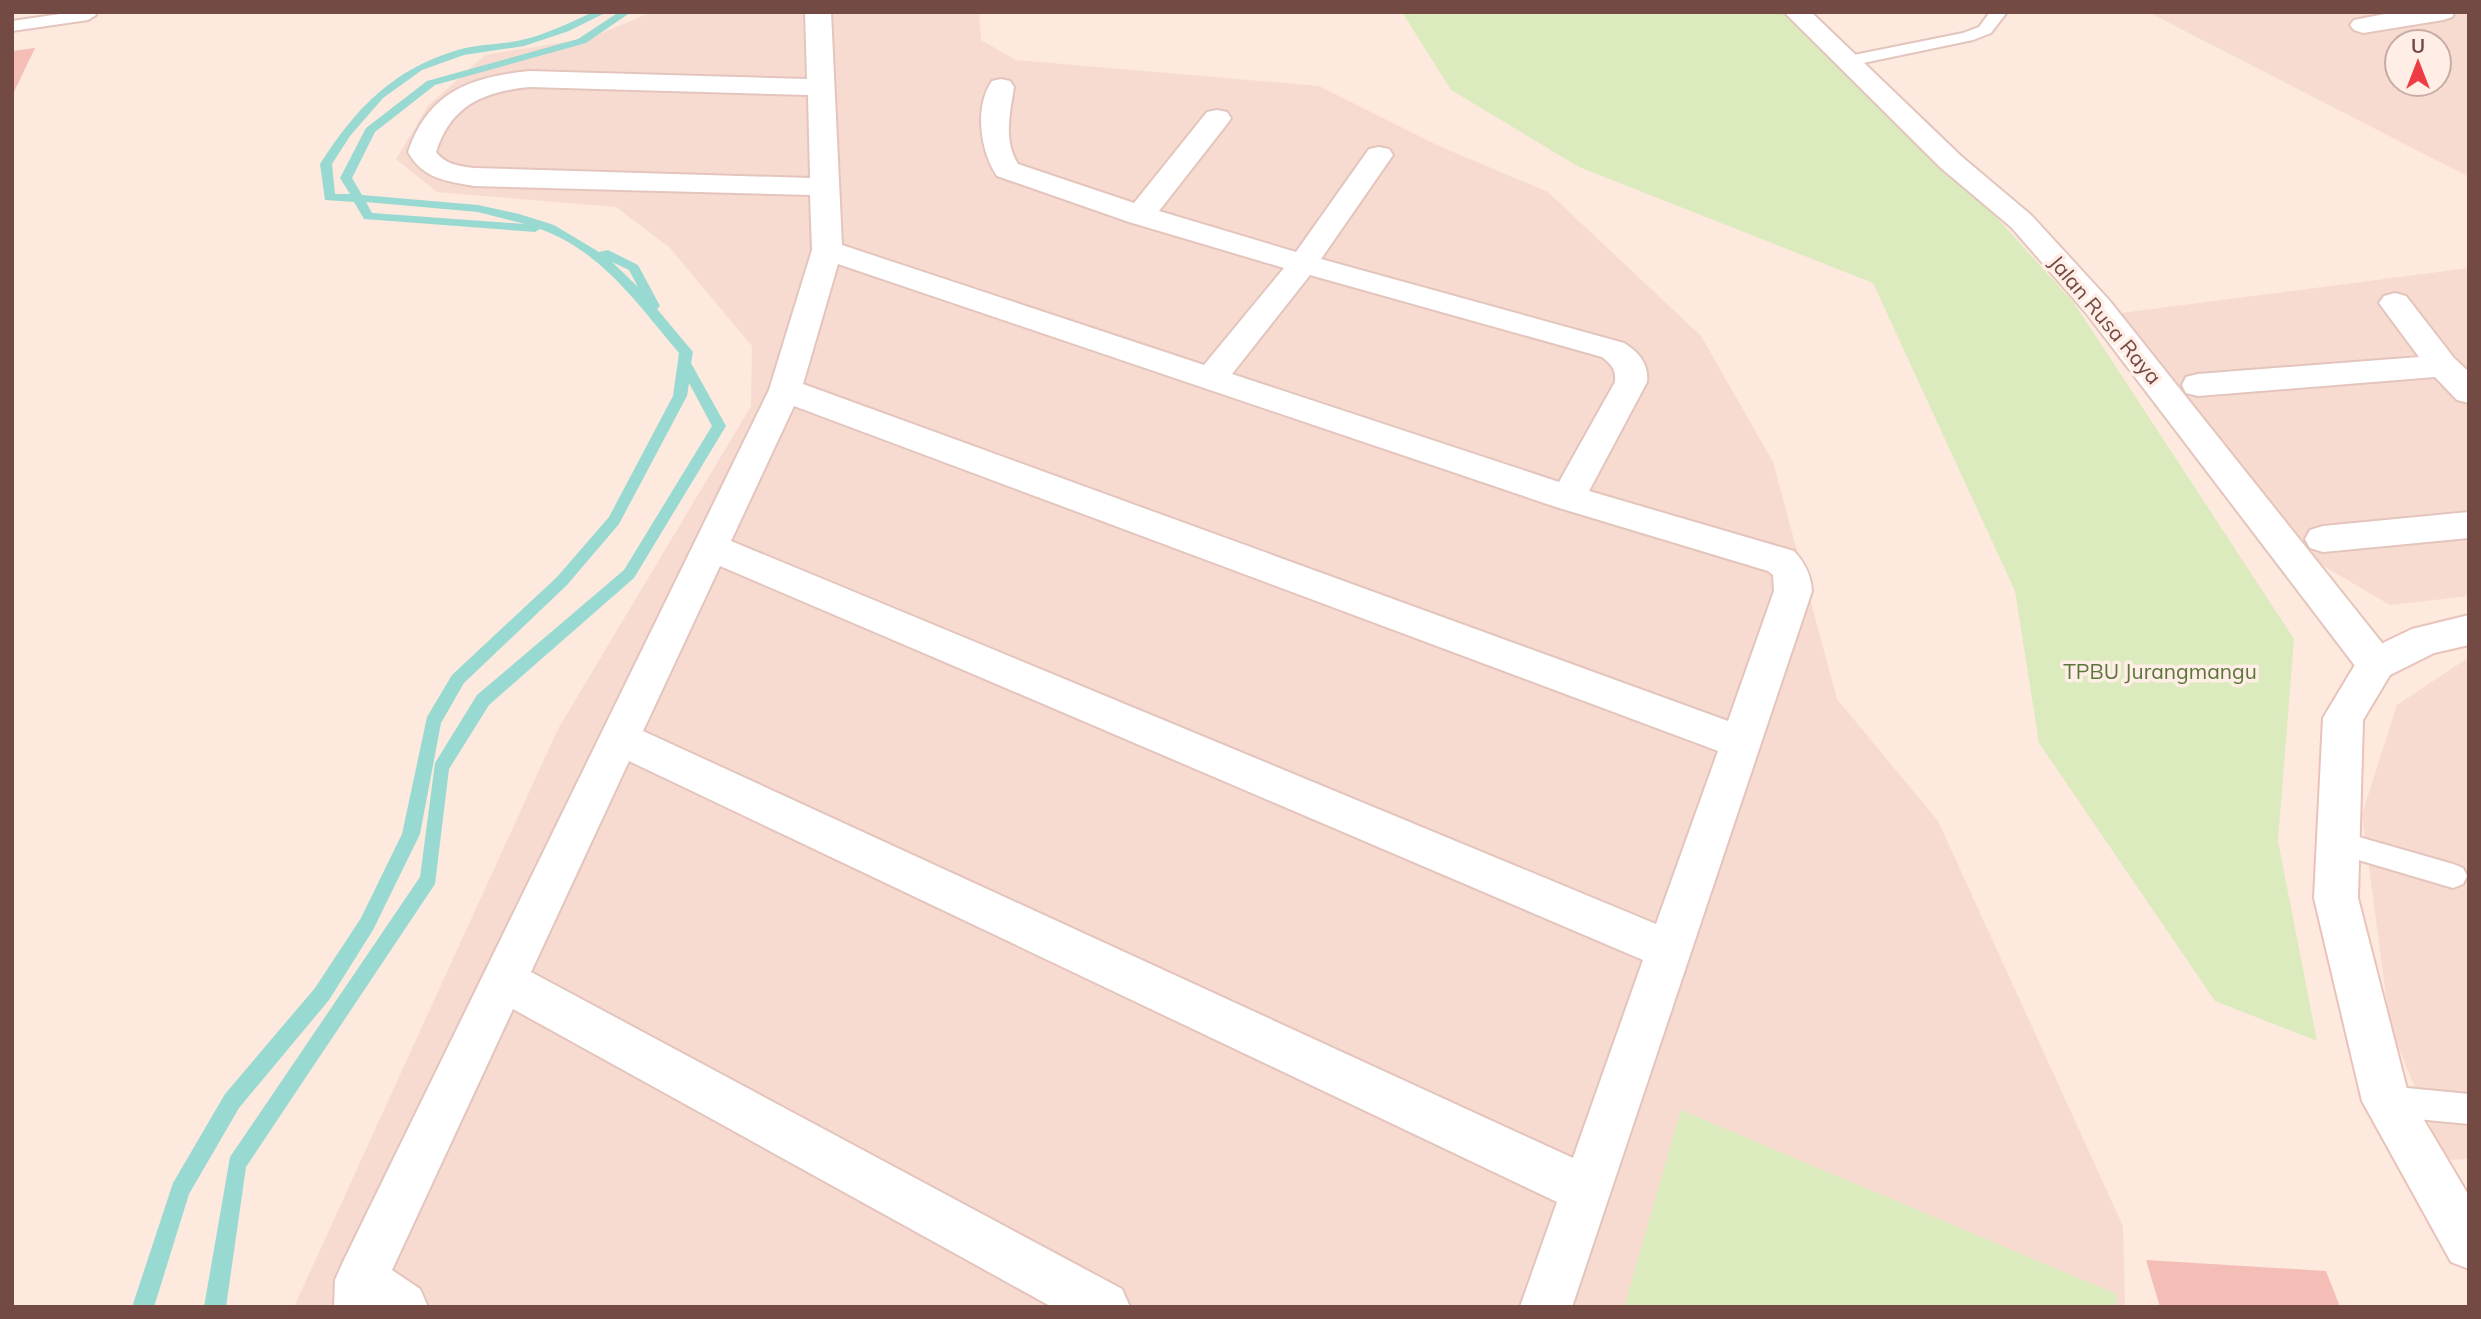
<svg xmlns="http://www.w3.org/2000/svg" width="2481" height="1319" viewBox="0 0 2481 1319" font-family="Mulish,sans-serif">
<rect width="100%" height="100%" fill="#fde9de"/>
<g fill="#f7dbd0" fill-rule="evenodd">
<polygon points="652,12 979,12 981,40 1016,60 1319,86 1439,146 1548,192 1701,336 1773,462 1837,699 1938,821 2123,1226 2125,1307 294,1307 558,729 751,406 752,346 670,248 616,207 437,192 396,159 428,106 485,55 590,38"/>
<path d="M2148,12H2469V177ZM2397,42H2439V84H2397Z"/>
<polygon points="2469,268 2469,596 2390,605 2279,540 2121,313"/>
<polygon points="2469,657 2469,1159 2444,1160 2390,1026 2362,814 2397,705"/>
</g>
<g fill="#dcebbd">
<polygon points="1402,12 1784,12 1951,167 2074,303 2294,639 2278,841 2317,1041 2215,1001 2039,743 2015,591 1873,283 1579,167 1451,90"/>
<polygon points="1681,1110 2116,1294 2117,1307 1624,1307"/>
</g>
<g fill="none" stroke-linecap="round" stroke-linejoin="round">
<path fill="#98dad2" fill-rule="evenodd" d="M593,12H607L569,31L524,46L464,55L422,70L383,98L350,136L332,164L335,194H350L340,178L366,128L427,81L578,39L619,12H631L586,43L435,85L375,132L352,178L362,195L478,205L519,214L554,225L599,252L608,250L638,265L660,306L657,309L693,352L691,363L726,426L634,578L489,705L449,769L435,884L246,1167L226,1307H204L230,1157L420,877L435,763L477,695L624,570L712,426L689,383L687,396L619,524L567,585L464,683L441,723L420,834L373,930L329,1000L239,1108L189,1194L154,1307H132L173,1183L225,1094L315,988L361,918L402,834L427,717L452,675L557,577L609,517L673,396L679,353C639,306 602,251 540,229L535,232L364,219L354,202L325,200L320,164C356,108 393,69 458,50C477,44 498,45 517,41C543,36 569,23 593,12ZM366,202L478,212L525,224L372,213ZM612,262L629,270L638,287Z"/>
</g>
<g fill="#f4bdb5">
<polygon points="35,48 12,96 12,51"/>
<polygon points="2146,1260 2326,1271 2340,1307 2160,1307"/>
</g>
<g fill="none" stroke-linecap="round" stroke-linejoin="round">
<g stroke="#e3c5bd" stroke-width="4">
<g id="service">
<polygon points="74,12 94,12 96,15 88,20 12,31 12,21"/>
<polygon points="1990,12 2007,12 1991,33 1973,40 1844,67 1836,62 1844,57 1963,33 1979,27"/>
<polygon points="2338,831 2453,864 2463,868 2467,876 2463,884 2453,888 2328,851 2325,843 2328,835"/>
<polygon points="2386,1086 2469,1094 2469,1124 2386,1116 2375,1111 2371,1101 2375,1091"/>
</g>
</g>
<g stroke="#e3c5bd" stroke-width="4">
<g id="minor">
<path d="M805,12H831L842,245L1204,365L1284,268L1129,222L997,176C980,151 974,107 992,81L1001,79L1010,81L1014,87C1010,113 1003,140 1018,164L1134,203L1207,112L1217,110L1227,112L1231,118L1227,124L1159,211L1296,252L1369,149L1379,147L1389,149L1393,155L1321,259L1624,343C1639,352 1649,364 1647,382L1589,491L1794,551C1805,563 1811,575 1812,591L1572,1307H1520L1557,1202L629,761L531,972L1122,1289L1130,1307H1052L513,1009L392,1270L420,1289L428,1307H334L335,1280L343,1262L769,390L812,250L810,195L474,186C446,181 423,179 408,152C428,92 470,77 529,71L807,79ZM529,87L808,95L810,178L474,168C459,166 446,165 436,152C451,105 483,92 529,87ZM838,264L1556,507L1768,571L1773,575L1774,591L1728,721L803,384ZM1310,275L1602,357C1612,365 1616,369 1615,382L1559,482L1232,374ZM794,406L1718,751L1656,924L731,541ZM720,566L1643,960L1573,1158L643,731Z"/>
<polygon points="2395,12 2455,12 2452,17 2443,20 2363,33 2354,30 2350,25 2354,20"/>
<polygon points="2395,293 2406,296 2454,358 2469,372 2469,403 2457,400 2435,377 2198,396 2186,393 2182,385 2186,377 2198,374 2419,357 2379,303 2384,296"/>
<polygon points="2469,512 2469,538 2323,552 2310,548 2305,539 2310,530 2323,526"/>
</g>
</g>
<g stroke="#e3c5bd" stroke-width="4">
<polygon id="tertiary" points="1784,12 1811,12 1961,156 2031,215 2109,300 2390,653 2395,664 2390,675 2376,679 2362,675 2087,314 2011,227 1941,168"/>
</g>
<g stroke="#e9c3ba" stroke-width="4">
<polygon id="secondary" points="2469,615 2469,645 2434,653 2390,675 2363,720 2358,898 2408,1093 2469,1196 2469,1269 2451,1262 2362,1101 2314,898 2323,718 2362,653 2412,629"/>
</g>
<use href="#service" fill="#fff" fill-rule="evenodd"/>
<use href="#minor" fill="#fff" fill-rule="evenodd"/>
<use href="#tertiary" fill="#fff" fill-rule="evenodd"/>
<use href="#secondary" fill="#fff" fill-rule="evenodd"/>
</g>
<g text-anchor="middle" stroke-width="7" stroke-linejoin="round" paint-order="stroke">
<g font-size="21" fill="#744a45" stroke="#ffeee6">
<text transform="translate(2105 320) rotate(50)" y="7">Jalan Rusa Raya</text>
</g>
<g font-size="21" fill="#5c753b" stroke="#ffeee6">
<text x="2160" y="679">TPBU Jurangmangu</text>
</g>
</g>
<rect width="2481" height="1319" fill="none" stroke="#744a45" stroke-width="28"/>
<g transform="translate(2418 63)"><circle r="33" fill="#ffeee6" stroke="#c7aca6" stroke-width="2"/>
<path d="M0-5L12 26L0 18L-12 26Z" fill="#ef3c44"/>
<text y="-10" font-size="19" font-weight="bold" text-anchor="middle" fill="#744a45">U</text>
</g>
</svg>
